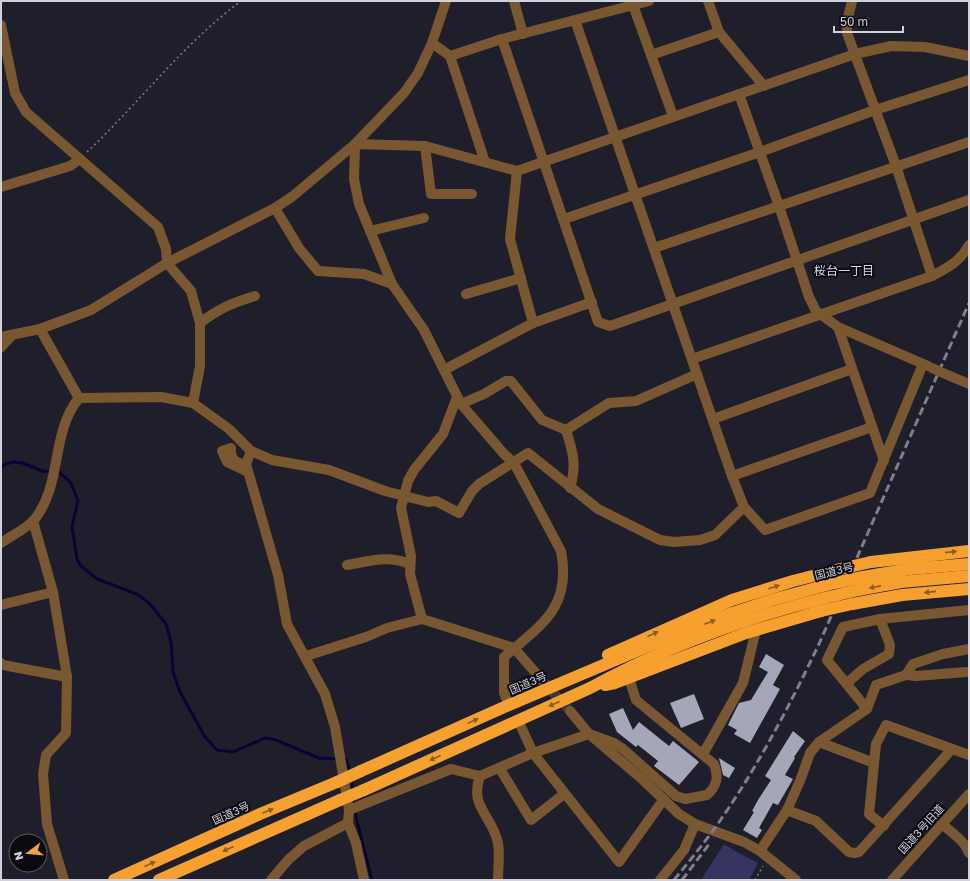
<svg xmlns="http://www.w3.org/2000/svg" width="970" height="881" viewBox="0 0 970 881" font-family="'Golos Text','Noto Sans JP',sans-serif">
<rect width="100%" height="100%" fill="#1f1f2c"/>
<path fill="#363360" d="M724,844C735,852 746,856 758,863L749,880H701Z"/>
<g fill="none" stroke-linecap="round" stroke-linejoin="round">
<g stroke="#0e0035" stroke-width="3">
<polyline points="1,468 5,464 14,462 23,463 42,471 59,472 71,483 78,501 72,526 77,559 81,566 97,579 137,594 150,604 166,624 171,642 173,672 180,692 205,737 217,750 233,752 265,738 276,740 319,758 346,759 350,773"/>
<polyline points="351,778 353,792"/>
<polyline points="353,798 356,817 372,880"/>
</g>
</g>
<g fill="#a5a6b7">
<polygon points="766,654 784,665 773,685 780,689 750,743 734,734 737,730 728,725 739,703 751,700 768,672 759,667"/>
<polygon points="694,694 704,719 681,728 670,703"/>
<polygon points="623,708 633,730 639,722 669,746 673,741 699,762 679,785 654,766 658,761 638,745 636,747 617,732 609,714"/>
<polygon points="793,731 805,741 794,757 795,758 785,775 793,779 778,805 773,803 759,828 762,830 757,838 743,830 754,812 752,811 758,800 771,780 765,776"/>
<polygon points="719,758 735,768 729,778 723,775"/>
</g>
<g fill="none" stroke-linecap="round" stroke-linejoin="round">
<polyline stroke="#3a3a46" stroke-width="10" stroke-dasharray="10 5" stroke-linecap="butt" points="541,679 570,711"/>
<g stroke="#7e7e89" stroke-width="1.5" stroke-dasharray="2 3" stroke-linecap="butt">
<path d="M87,152C139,103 183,44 241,1"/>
<polyline points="755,880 763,866"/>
</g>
<g stroke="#795831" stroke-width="10">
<polyline points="514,1 523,34"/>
<polyline points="708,1 719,32 764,86"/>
<polyline points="852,1 847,22 847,33 896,166 932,276"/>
<polyline points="633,5 673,116"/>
<polyline points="575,20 732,476 744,507 765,530 870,493 923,364"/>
<polyline points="1,25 15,93 26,112 158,227 166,249 167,263 191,291 200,323 200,366 193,403"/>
<polyline points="502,39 598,322 610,326 969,200"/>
<polyline points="432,43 450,56 502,39 649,1"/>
<polyline points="651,55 719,32"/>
<polyline points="450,56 485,162"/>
<polyline points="739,94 779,206 809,297 816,311 838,327 928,366"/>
<polyline points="425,146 431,194 472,194"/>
<polyline points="517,171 510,239 533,323"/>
<polyline points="1,187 70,166 80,159"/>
<polyline points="275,208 299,248 318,271 364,274 392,284"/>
<polyline points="564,219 760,152 875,110 969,80"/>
<polyline points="370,231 424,218"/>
<polyline points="654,248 969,142"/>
<polyline points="466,294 521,278"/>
<path d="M200,323C218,309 234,302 255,296"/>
<polyline points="838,327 884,461"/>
<polyline points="40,329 79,398"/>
<polyline points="1,337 40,329 91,310 167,263 275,208 293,196 355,144 404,93 418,73 432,43 446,1"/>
<polyline points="1,347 12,335"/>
<path d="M692,359L932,276C947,268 961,261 969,245"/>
<polyline points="444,370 533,323 592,302"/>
<polyline points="950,376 969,384"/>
<polyline points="461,404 484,394 506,381 511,381 542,420 566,430"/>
<polyline points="713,419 852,369"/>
<polyline points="251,451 246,464 278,575 287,624 325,694 335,727 349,810 348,823 356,843 364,880"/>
<path d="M246,466C236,462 230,460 231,448L222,451L227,462L248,472"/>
<polyline points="732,476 872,427"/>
<path d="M570,488C577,465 573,452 566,430L609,403L636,401L697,374"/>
<polyline points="33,521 53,592 67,677 66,733 46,755 43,774 47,824 64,880"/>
<path d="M1,543C11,536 26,529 34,520C63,485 50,433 79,398L161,397L193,403L229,429L251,451L272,460L329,470L385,491L428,502L436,501L459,513L472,491L479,484L528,453L598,509L660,540L674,542L700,540L715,535L744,507"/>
<path d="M347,565C371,561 387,555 410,564"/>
<polyline points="1,605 53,592"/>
<polyline points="422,619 410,574 411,556 401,508 408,481 414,470 443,434 457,397"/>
<polyline points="306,656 366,637 387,628 422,619 514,648 541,679"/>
<polyline points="1,663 3,665 67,677"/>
<polyline points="906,675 916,676 966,672"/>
<polyline points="847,683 863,669 889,654 890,645 880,619"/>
<path d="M509,705L504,693V657C541,625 572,608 561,551L514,463L504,454L461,404L424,330L392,284L359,204L354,179L355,144L425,146L517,171L855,54L891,46L925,47L969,56"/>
<polyline points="867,709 827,660 843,627 880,619 969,610"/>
<polyline points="570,711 589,734 642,779 679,814 695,824 744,842 760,851 796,880"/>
<polyline points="518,720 533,753 619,862 664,799"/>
<polyline points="819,742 874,763"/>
<polyline points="703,754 743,683 756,630"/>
<polyline points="500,769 531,820 564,794"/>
<path d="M480,776C469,807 492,815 498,843C500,854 498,868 498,880"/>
<path d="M349,810L451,769L480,776L533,753L589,734L614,743L623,749L676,796L685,799L707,795C717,786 719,777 714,764L636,700L629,678"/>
<polyline points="787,810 816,821 849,852 855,853 859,852 952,749"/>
<path d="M942,824C952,833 965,841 969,853"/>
<polyline points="884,826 869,814 876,744 886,725 969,755"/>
<polyline points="760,851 787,810 800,781 810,753 819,742 867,709 876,685 906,675 913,664 943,654 969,649"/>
<polyline points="271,880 289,859 304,846 348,823"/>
<polyline points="660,880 684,850 695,824"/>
<polyline points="892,880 969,794"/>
</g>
<g stroke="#f6a12f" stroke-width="12">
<polyline points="871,562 969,551"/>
<polyline points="863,577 910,569 969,564"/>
<polyline points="858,590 901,582 969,576"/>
<polyline points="852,604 902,595 969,589"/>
<polyline points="608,655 732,600 793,581 840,569"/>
<polyline points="605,685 615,683 746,633 821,611"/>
<polyline points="361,771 509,705 653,644 730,614 772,600 834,583"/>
<path d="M364,790L590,688C663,648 744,618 825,598"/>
<polyline points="114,880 260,814 337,782"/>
<polyline points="159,880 340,800"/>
</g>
<g stroke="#7f7f8a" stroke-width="3" stroke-dasharray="8 4" stroke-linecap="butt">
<path d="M674,880C687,864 700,848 712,832C754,774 788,709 819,644L969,303"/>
<polyline points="682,880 710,843"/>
</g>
<polyline stroke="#795831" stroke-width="10" points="932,368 950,376"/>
<g stroke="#f6a12f" stroke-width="12">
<polyline points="840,569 871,562"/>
<polyline points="834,583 863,577"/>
<polyline points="825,598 858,590"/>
<polyline points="821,611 852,604"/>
<polyline points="337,782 361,771"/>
<polyline points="340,800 364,790"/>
</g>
</g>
<defs><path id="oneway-solid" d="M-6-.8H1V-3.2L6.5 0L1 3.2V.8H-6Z"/></defs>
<g fill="#8c5d21">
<use href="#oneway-solid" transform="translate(951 552) rotate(-6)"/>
<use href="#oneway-solid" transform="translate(774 587) rotate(-17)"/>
<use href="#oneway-solid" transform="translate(875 587) rotate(169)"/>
<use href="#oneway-solid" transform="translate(930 592) rotate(174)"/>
<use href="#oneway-solid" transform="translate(710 622) rotate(-21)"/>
<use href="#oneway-solid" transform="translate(653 634) rotate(-25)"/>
<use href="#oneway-solid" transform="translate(554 704) rotate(156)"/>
<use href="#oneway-solid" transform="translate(473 721) rotate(-24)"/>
<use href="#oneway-solid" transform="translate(435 758) rotate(156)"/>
<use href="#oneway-solid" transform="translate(268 811) rotate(-23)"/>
<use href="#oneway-solid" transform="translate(228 849) rotate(156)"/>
<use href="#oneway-solid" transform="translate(150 864) rotate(-24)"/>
</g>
<g text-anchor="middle" stroke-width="4" stroke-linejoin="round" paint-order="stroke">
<g font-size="11" fill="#d1d1da" stroke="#0a0a0f">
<text transform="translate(834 571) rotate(-14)" y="4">国道3号</text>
<text transform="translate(528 683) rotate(-23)" y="4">国道3号</text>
<text transform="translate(231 813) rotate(-24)" y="4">国道3号</text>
<text transform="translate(921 829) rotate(-48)" y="4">国道3号旧道</text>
</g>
<g font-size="12" fill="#d6d7e8" stroke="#0a0a0f">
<text x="844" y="275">桜台一丁目</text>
</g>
</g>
<rect width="970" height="881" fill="none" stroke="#d1d1da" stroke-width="4"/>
<g transform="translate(28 853) rotate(254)"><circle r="19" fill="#0a0a0f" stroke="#5a5a60"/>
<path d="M0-3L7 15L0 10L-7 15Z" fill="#f3a442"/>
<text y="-6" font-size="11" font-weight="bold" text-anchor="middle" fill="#d1d1da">N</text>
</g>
<path d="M834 26v6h69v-6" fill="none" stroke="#d1d1da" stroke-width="2"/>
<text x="840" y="26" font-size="12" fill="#d1d1da" stroke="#0a0a0f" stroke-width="3" paint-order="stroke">50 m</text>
</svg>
